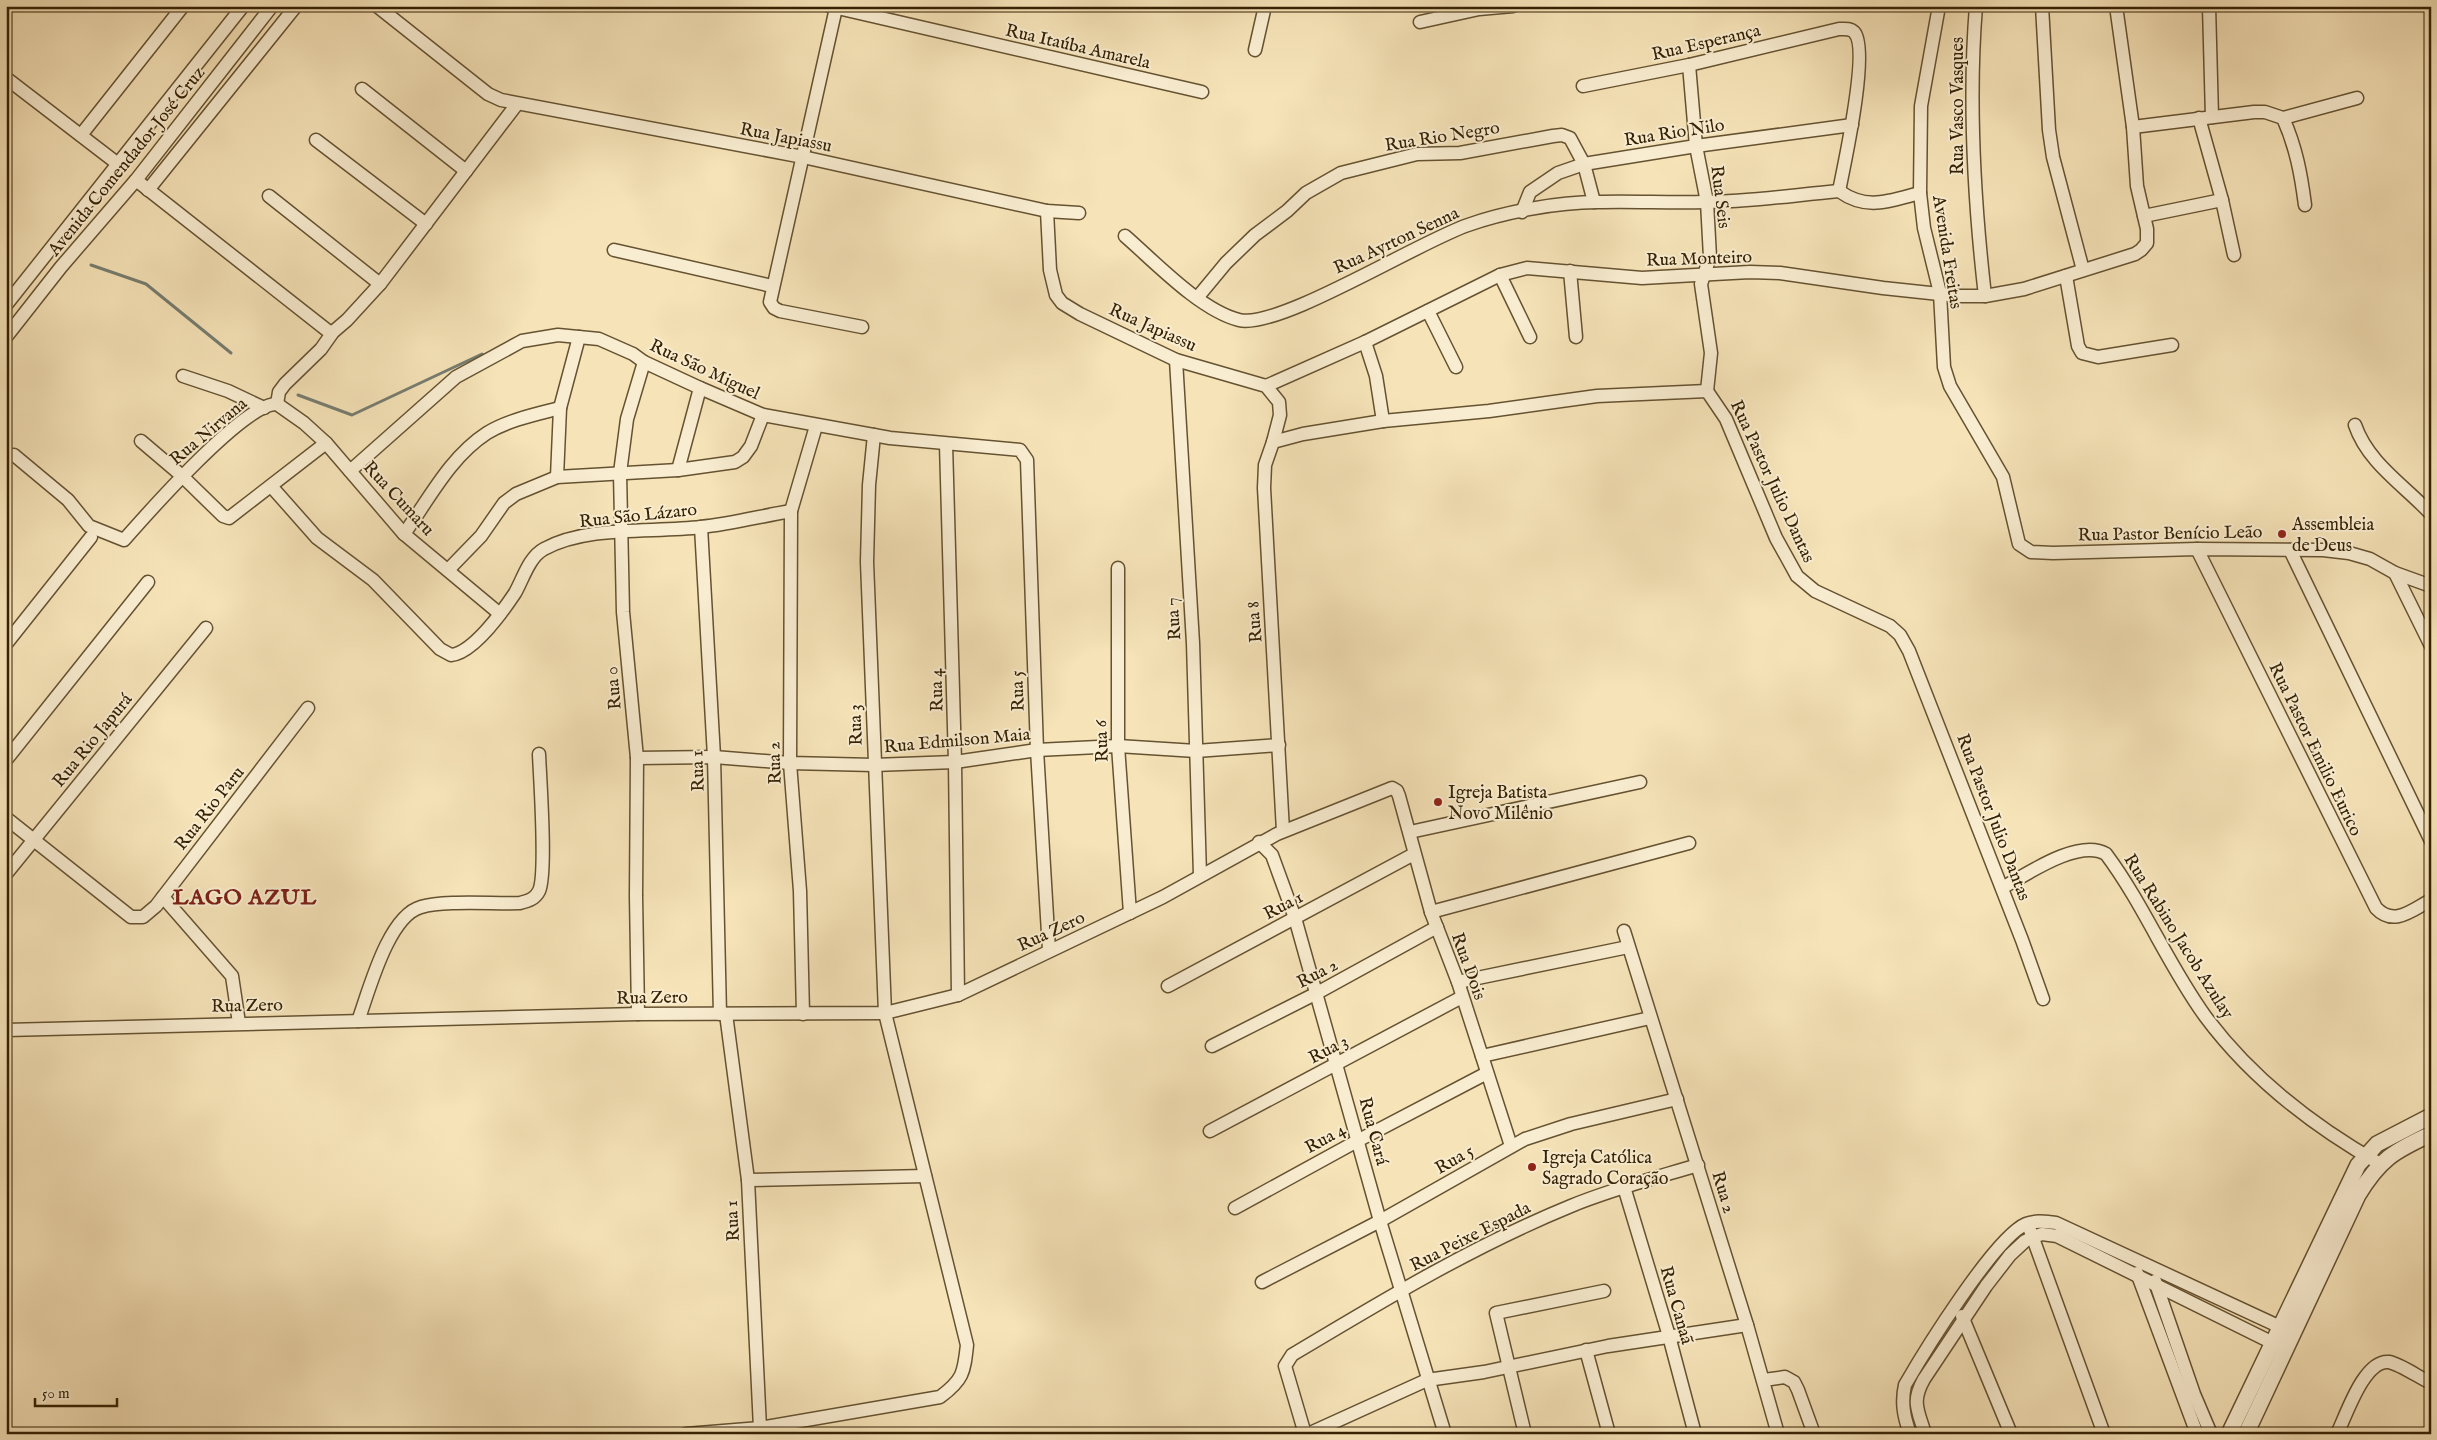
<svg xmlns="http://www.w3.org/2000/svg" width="2437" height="1440" viewBox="0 0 2437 1440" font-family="'IM FELL English',serif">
<rect width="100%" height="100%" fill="#f6e3b8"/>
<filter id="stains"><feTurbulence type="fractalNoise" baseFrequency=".004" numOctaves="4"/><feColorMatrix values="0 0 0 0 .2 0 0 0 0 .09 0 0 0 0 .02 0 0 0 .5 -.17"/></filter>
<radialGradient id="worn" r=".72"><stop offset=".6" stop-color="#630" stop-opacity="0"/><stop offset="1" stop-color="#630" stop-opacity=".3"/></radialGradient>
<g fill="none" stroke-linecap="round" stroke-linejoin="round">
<g stroke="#767d71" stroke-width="3">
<polyline points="91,265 146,284 231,353"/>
<polyline points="298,395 352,415 482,354"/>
</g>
<g stroke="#655231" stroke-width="15">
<g id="minor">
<polyline points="377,6 488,94 501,100 803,157 1047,211 1079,213"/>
<polyline points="829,6 1202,92"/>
<polyline points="1939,6 1921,106 1920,193 1924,228 1940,293 1944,367 1950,386 2003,477 2019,544 2031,552 2053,553 2197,549 2323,550 2349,553 2370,559 2395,573 2431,586"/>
<path d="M1976,6C1968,103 1974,200 1985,296"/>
<polyline points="2042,6 2049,130 2053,157 2083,270"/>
<polyline points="2209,6 2212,117"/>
<polyline points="836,8 770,302 774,308 780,311 862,327"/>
<polyline points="1420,22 1479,9 1513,6"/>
<polyline points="1255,50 1265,6"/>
<polyline points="1689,65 1696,146 1707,202 1710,257 1701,284 1711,353 1707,391"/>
<polyline points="6,78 118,164"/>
<path d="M1583,86L1689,65L1839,29C1844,29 1850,28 1854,32C1870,48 1844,166 1839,191"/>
<polyline points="362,89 466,171"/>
<polyline points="2199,118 2222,200 2234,255"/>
<path d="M2283,118C2296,147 2301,174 2305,205"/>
<polyline points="2133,127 2254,112 2265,112 2283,118 2357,98"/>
<polyline points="81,135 183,6"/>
<polyline points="316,140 426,224"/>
<polyline points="136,180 328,331 333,332"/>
<polyline points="148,190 296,6"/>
<polyline points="269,196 380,284"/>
<polyline points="1047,211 1050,270 1056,295 1062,303 1080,314 1176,360 1266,386 1279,402 1280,415 1273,442"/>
<polyline points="1522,212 1530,192 1558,173 1584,164 1696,146 1852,125"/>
<polyline points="2144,216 2222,200"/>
<path d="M1125,236C1155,262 1200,310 1239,320C1278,330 1420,241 1468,225C1505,212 1558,202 1597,202C1633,201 1669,203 1705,202C1749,202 1794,195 1839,191C1867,211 1889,201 1920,193"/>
<polyline points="614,250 772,286"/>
<polyline points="1570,271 1576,337"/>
<polyline points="1500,275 1530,337"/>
<polyline points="2066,276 2078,346 2082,353 2098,357 2172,345"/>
<polyline points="1197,298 1226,263 1255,235 1287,211 1306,193 1341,173 1417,154 1460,153 1553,136 1562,135 1570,138 1584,164 1594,202"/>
<polyline points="6,305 243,6"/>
<polyline points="1428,311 1456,367"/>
<polyline points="6,337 61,267 136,180 272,6"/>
<polyline points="1365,342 1376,376 1383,421"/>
<polyline points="1176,360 1193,643 1200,875"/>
<polyline points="183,376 228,391 264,408"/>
<polyline points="1266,386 1365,342 1500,275 1527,268 1642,278 1750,272 1780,273 1883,288 1958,296 1985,296 2024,289 2135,254 2141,250 2147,243 2147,229 2137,186 2133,127 2116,6"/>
<polyline points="277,404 279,392 285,384 321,349 333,332 347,320 380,284 517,104"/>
<polyline points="277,404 304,423 326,443 404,534 500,614"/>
<path d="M2355,425C2368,463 2404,485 2431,514"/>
<polyline points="141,441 181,475 223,516 229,518 326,443"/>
<polyline points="946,444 955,762 958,995"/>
<path d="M14,455L68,500L89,526L124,540C146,515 246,401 277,404"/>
<polyline points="678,470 700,388"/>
<polyline points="350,471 456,377 522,341 558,335 599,339 633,354 644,362 700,388 763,415 890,438 1020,450 1027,460 1037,750 1049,950"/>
<polyline points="557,477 560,408 579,337"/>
<path d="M271,486L317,538L373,580L440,649L451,655C473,653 503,611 515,593C523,579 529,557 544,549C588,525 653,533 701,527C731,524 761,516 791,511"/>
<polyline points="701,527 714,757 720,1014"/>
<path d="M404,534C429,499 450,457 487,433C508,420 537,414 560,408"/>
<path d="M2197,549L2376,908C2394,927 2412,910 2431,900"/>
<polyline points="2290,550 2431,841"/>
<polyline points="1118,568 1118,746 1130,913"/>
<polyline points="448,570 481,536 504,503 516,494 557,477 678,470 735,462 743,457 751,446 763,415"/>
<polyline points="2395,573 2431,646"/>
<polyline points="6,644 91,537"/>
<polyline points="637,758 714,757 790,763 874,765 955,762 1037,750 1118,746 1196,751 1279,745"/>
<polyline points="6,760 148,582"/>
<polyline points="6,818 131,917 143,917 156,906 308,708"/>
<polyline points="1283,831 1264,488 1265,465 1273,442 1303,434 1383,421 1489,411 1597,396 1707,391 1726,419 1776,538 1797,576 1815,591 1890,626 1900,635 1909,651 2022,940 2043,999"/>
<polyline points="1410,832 1640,782"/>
<polyline points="1259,842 1272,855 1295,918 1380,1221 1445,1434"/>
<polyline points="6,874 206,628"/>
<path d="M2002,888C2027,874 2079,838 2106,854C2144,905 2168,965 2205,1016C2251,1078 2313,1126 2380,1164"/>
<polyline points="163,897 232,976 239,1023"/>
<polyline points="1431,912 1689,843"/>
<polyline points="1624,931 1747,1325 1778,1434"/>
<polyline points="1458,982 1628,947"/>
<polyline points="1168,986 1414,854"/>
<polyline points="638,1014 636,896 637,758 623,612 620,473 627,419 644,362"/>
<polyline points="726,1014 748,1180 760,1428"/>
<polyline points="803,1014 800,891 790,763 791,511 816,426"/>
<path d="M358,1021C369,991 388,916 421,907C444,900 493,904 520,903C528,901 535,899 539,891C547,874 540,779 539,754"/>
<polyline points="6,1030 638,1014 885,1013 958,995 1163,897 1277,834 1392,788 1397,791 1399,796 1431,912 1458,982 1511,1146"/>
<polyline points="1212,1046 1317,993 1437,927"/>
<polyline points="1482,1056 1650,1018"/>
<polyline points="1210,1131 1462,997"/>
<polyline points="748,1180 925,1176"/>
<polyline points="1624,1187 1669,1336 1695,1434"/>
<polyline points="1235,1208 1359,1140 1487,1073"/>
<polyline points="2030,1230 2104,1434"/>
<polyline points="2137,1273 2197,1434"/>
<polyline points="2155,1281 2194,1394 2211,1434"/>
<polyline points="1262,1282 1380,1221 1525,1139 1571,1124 1677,1099"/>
<polyline points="1962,1316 2011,1434"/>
<polyline points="1586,1350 1609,1434"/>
<polyline points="1764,1380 1785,1377 1794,1382 1798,1390 1814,1434"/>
<path d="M686,1434L760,1428L940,1397C963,1380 964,1373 967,1345L885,1013L867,562L869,485L874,435"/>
<path d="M1305,1434L1285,1366L1292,1355C1382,1301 1473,1246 1571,1206C1612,1189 1655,1178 1698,1165"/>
<polyline points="1308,1434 1427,1380 1484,1372 1608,1346 1747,1325"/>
<polyline points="1525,1434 1496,1313 1604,1291"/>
<path d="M1910,1434C1904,1417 1901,1403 1905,1385C1924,1352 1995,1237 2026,1224C2036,1220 2046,1222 2056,1223L2289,1331"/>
<path d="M1925,1434C1918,1410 1911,1402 1924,1379L1986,1286L2010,1255L2025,1241L2033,1237L2042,1234L2057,1236L2281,1347"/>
<path d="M2337,1434C2346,1416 2364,1359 2389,1362C2400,1364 2420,1378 2431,1383"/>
</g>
</g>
<g stroke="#655231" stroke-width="18">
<g id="tertiary">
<polyline points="2229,1434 2358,1165 2377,1144 2431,1116"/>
<path d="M2246,1434L2358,1195C2380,1159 2394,1151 2431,1134"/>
</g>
</g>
<use href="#minor" stroke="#f9edd1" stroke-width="12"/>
<use href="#tertiary" stroke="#f9edd1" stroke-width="15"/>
</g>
<g fill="#8f2418" stroke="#f9edd1" stroke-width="2">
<circle cx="2282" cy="534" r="5"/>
<circle cx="1438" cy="802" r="5"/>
<circle cx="1532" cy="1167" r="5"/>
</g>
<g text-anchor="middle" stroke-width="4" stroke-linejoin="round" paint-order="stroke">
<g font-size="18" fill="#352104" stroke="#f9edd1">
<text transform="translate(1706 42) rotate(-13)" y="6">Rua Esperança</text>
<text transform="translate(1078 46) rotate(13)" y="6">Rua Itaúba Amarela</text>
<text transform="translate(1957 106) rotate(-90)" y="6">Rua Vasco Vasques</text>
<text transform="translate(1674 132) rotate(-9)" y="6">Rua Rio Nilo</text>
<text transform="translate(1442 136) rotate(-9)" y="6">Rua Rio Negro</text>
<text transform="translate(786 137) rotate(11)" y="6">Rua Japiassu</text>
<text transform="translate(126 161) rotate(-51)" y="6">Avenida Comendador José Cruz</text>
<text transform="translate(1721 197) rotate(83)" y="6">Rua Seis</text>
<text transform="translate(1396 240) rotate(-25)" y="6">Rua Ayrton Senna</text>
<text transform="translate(1948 252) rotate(81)" y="6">Avenida Freitas</text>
<text transform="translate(1699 258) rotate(-2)" y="6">Rua Monteiro</text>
<text transform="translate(1153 327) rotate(24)" y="6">Rua Japiassu</text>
<text transform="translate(705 369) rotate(25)" y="6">Rua São Miguel</text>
<text transform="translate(208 431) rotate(-40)" y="6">Rua Nirvana</text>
<text transform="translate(1773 481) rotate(65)" y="6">Rua Pastor Julio Dantas</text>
<text transform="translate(399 498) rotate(47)" y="6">Rua Cumaru</text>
<text transform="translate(638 515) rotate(-6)" y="6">Rua São Lázaro</text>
<text transform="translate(2170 533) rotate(-1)" y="6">Rua Pastor Benício Leão</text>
<text transform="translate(1173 619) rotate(-94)" y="6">Rua 7</text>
<text transform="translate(1254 622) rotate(-95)" y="6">Rua 8</text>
<text transform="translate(613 688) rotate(-95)" y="6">Rua 0</text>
<text transform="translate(936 690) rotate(-91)" y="6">Rua 4</text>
<text transform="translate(1017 691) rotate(-92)" y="6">Rua 5</text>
<text transform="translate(855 725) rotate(-92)" y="6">Rua 3</text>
<text transform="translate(92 740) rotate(-51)" y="6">Rua Rio Japurá</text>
<text transform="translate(957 740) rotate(-5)" y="6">Rua Edmilson Maia</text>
<text transform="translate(1101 741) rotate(-92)" y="6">Rua 6</text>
<text transform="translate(2316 749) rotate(64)" y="6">Rua Pastor Emilio Eurico</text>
<text transform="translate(774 763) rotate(-92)" y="6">Rua 2</text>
<text transform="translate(697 771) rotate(-92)" y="6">Rua 1</text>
<text transform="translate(209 808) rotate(-52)" y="6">Rua Rio Paru</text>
<text transform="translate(1994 817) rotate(69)" y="6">Rua Pastor Julio Dantas</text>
<text transform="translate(1283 905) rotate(-28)" y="6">Rua 1</text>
<text transform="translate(1051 931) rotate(-25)" y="6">Rua Zero</text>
<text transform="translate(2179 936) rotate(58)" y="6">Rua Rabino Jacob Azulay</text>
<text transform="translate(1469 966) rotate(70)" y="6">Rua Dois</text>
<text transform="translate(1317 973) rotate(-28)" y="6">Rua 2</text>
<text transform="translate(652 997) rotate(-1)" y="6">Rua Zero</text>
<text transform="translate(247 1005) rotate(-1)" y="6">Rua Zero</text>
<text transform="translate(1328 1049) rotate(-28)" y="6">Rua 3</text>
<text transform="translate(1374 1131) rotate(75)" y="6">Rua Cará</text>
<text transform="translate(1325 1138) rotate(-29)" y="6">Rua 4</text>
<text transform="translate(1454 1159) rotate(-30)" y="6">Rua 5</text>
<text transform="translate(1724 1192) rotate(73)" y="6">Rua 2</text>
<text transform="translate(732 1221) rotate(-93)" y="6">Rua 1</text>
<text transform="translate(1470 1236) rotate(-27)" y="6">Rua Peixe Espada</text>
<text transform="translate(1677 1305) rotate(74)" y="6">Rua Canaã</text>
</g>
<g font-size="18" fill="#352104" stroke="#f9edd1" text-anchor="start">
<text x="2292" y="530">Assembleia<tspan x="2292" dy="21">de Deus</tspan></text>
<text x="1448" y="798">Igreja Batista<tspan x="1448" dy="21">Novo Milênio</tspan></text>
<text x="1542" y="1163">Igreja Católica<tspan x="1542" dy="21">Sagrado Coração</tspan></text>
</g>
<g font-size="22" font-weight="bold" letter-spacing="1" fill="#7a1f14" stroke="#f9edd1">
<text x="245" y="904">LAGO AZUL</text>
</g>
</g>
<rect width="2437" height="1440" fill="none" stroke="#f6e3b8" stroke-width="25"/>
<rect x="8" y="8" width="2422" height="1425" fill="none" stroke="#352104" stroke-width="2.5"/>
<rect x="12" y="12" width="2412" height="1415" fill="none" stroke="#352104"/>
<path d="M35 1398v8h82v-8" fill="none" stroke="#352104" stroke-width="2.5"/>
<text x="42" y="1398" font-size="15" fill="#352104" stroke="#f9edd1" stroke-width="4" paint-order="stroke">50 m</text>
<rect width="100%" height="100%" filter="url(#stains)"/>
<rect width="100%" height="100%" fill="url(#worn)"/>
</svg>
